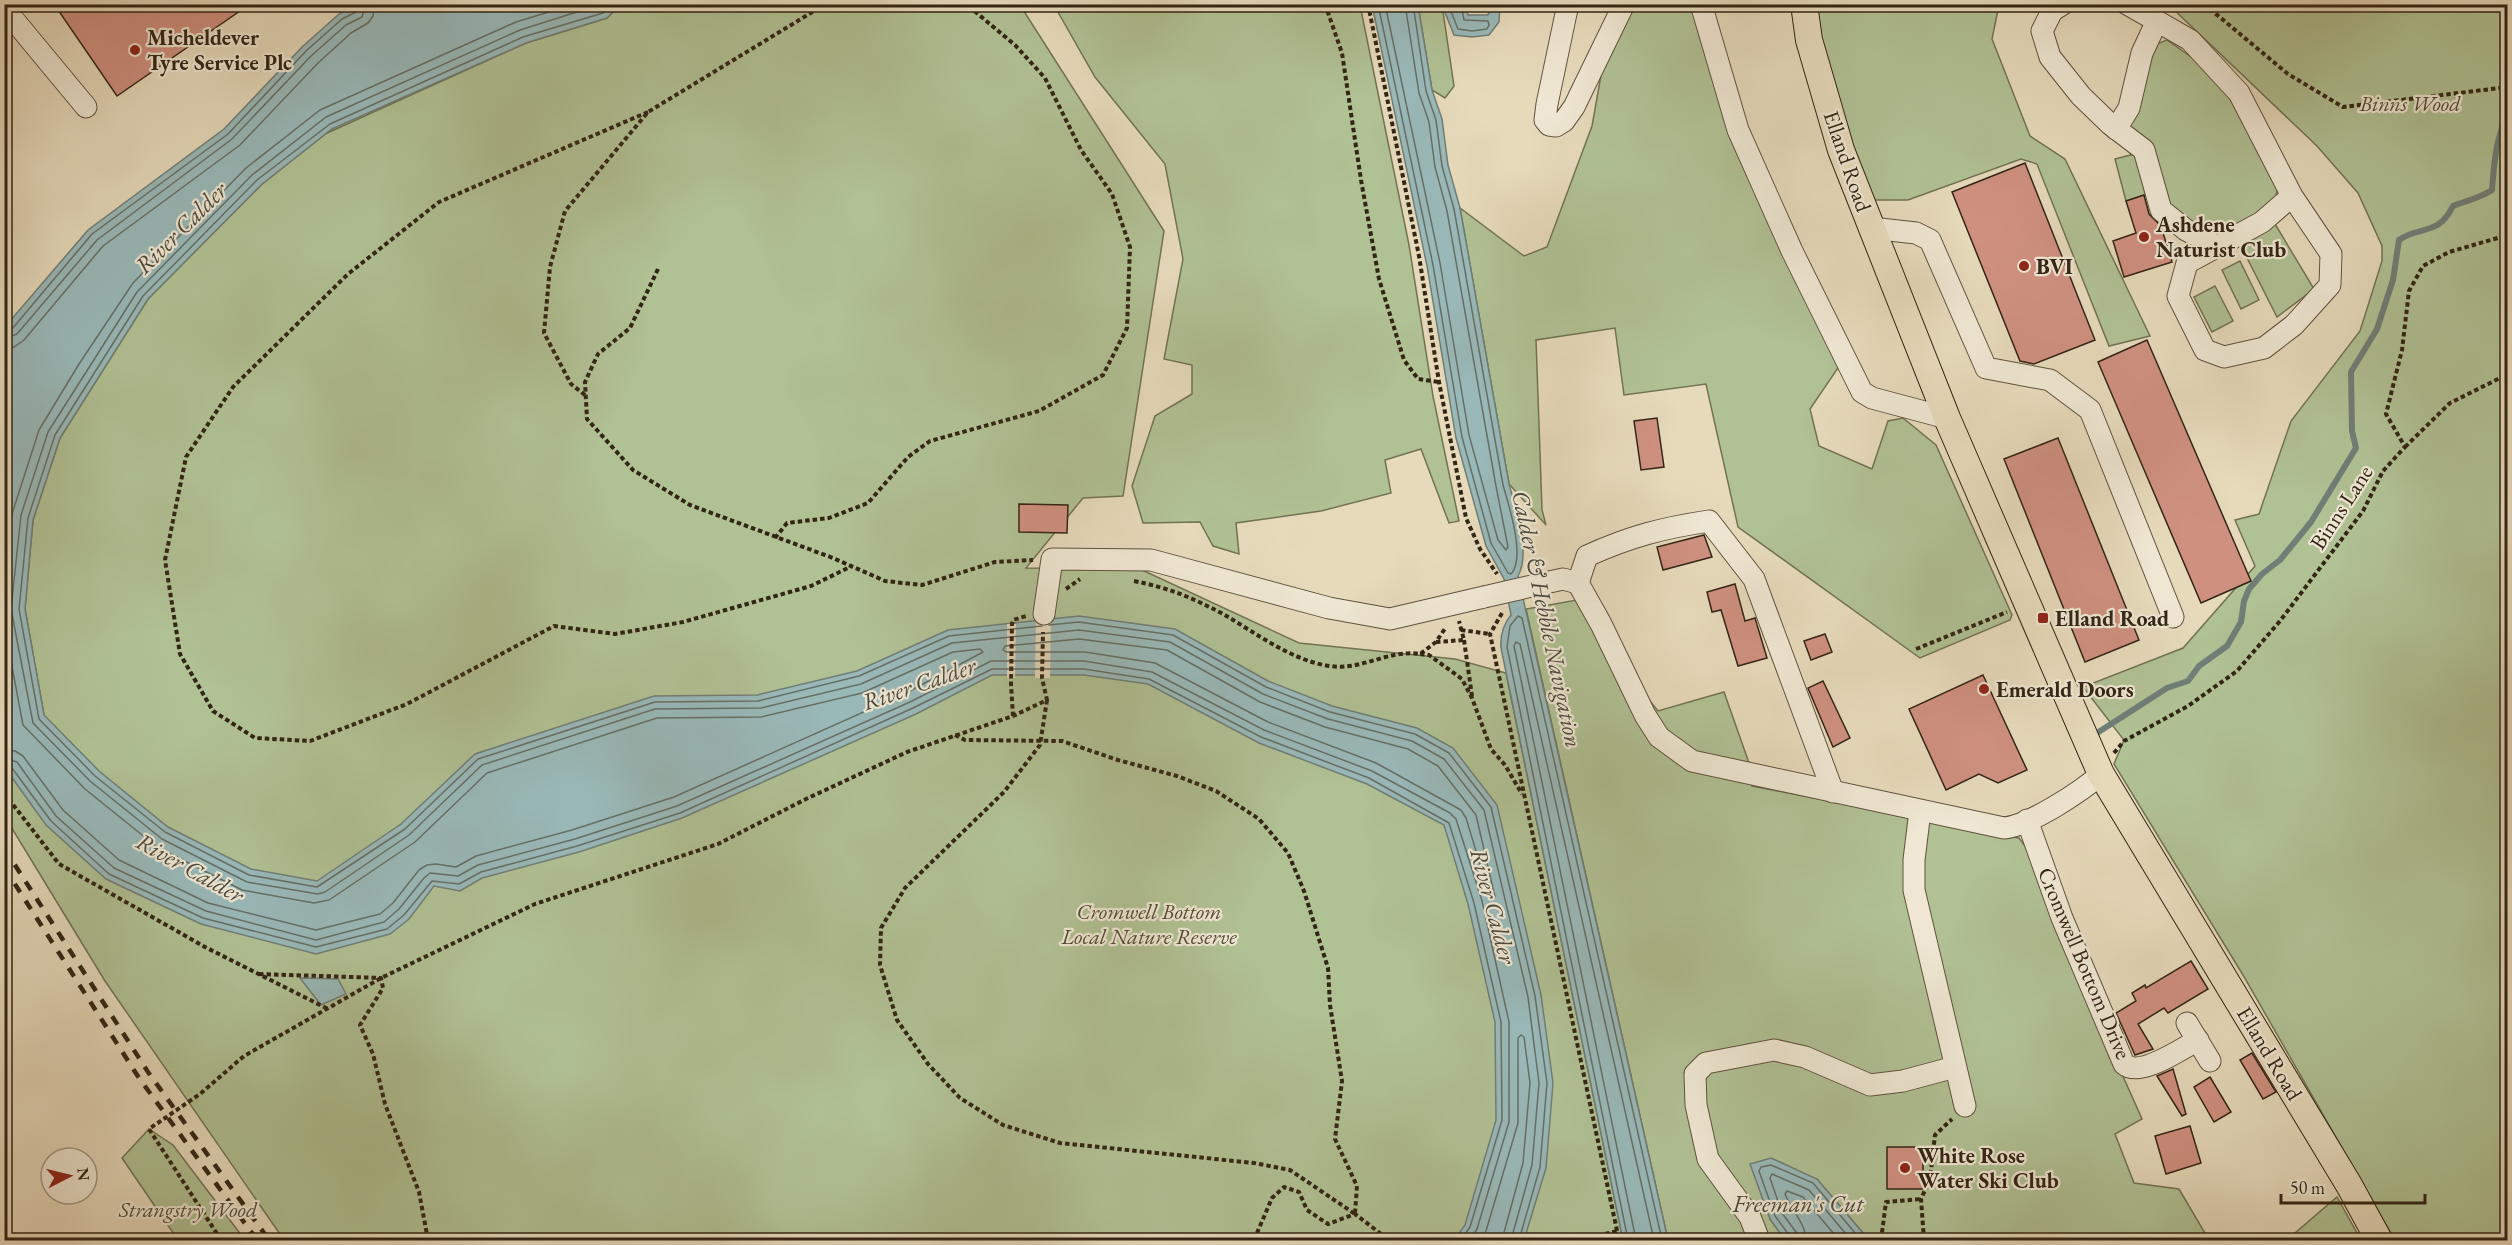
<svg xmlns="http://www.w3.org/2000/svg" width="2512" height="1245" viewBox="0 0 2512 1245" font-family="'EB Garamond',serif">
<rect width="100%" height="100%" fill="#e6dabb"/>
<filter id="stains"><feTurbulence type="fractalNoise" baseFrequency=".00333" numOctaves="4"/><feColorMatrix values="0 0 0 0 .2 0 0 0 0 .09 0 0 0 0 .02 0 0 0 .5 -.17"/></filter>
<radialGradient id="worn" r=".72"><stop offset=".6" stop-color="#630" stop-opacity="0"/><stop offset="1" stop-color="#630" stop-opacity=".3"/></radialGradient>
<g fill="#b0c194" stroke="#727354" stroke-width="1.5">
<polygon points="620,5 1020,5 1164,231 1123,496 1083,498 1026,568 1140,569 1299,643 1455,659 1506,673 1623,1240 284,1240 105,981 5,817 5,717 44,715 25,609 33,520 60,438 148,299 261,185 325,134 526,43 607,18"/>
<polygon points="1054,5 1360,5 1409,245 1433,396 1459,521 1449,523 1421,449 1385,460 1391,493 1321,511 1236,523 1239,554 1213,546 1200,522 1143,523 1132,486 1155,416 1192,394 1192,365 1164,359 1183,259 1165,164 1095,77"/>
<polygon points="1418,5 1442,5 1454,86 1445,98 1432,90"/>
<polygon points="1634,5 1694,5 1840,365 1810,409 1819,446 1872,469 1888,421 1903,418 1936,445 2012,615 2010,620 1920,658 1738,527 1706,384 1624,395 1615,328 1536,340 1542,510 1546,525 1509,484 1460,208 1524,256 1547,247 1592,126 1603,64"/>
<polygon points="1810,5 1999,5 1992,39 2030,136 2065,159 2150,336 2109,346 2037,164 2021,159 1908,200 1869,200 1815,39"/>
<polygon points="2169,5 2507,5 2507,1240 2395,1240 2243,975 2114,764 2124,740 2083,687 2183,648 2255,566 2235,520 2259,514 2291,421 2360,331 2382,261 2382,246 2358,193 2317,146"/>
<polygon points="2167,40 2204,66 2243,115 2278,187 2274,204 2221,236 2193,229 2166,207 2128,129 2148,47"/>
<polygon points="2138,153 2151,193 2126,201 2115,159"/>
<polygon points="2275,224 2314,289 2277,317 2240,244"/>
<polygon points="2240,261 2259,300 2241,309 2222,270"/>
<polygon points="2215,286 2233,321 2212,332 2194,297"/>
<polygon points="1577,600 1595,632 1658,711 1724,692 1749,763 1752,786 2019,838 2034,858 2072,962 2142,1119 2115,1134 2134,1183 2179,1189 2209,1240 1869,1240 1817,1179 1770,1219 1785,1240 1668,1240 1526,609"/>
<polygon points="149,1129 173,1145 245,1240 178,1240 122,1158"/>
<polygon points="2337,1197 2361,1240 2287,1240"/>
</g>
<g fill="#99b9b9" stroke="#707e77" stroke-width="1.5">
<polygon points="358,4 620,5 607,18 526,43 332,129 261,185 148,299 60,438 33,520 25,609 44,715 99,771 168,827 251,869 317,881 401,824 475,754 654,696 757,695 857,671 948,630 1079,616 1175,629 1268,681 1332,706 1417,728 1453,748 1497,805 1541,995 1553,1083 1546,1168 1524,1240 1454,1240 1465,1225 1496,1120 1495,1022 1468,904 1444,825 1367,784 1259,743 1148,684 1084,675 992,675 916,714 682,818 579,852 482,878 460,891 434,886 409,919 390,934 316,954 201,924 106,879 46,825 5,768 4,328 88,230 224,129 302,47 339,14"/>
<path d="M1372,5H1418L1432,90L1442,119L1448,165L1460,208L1509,484C1516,509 1531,553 1518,576L1668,1240H1623L1501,648C1500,635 1503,625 1511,615L1504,579L1486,546L1456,438L1427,266Z"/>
<polygon points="1442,5 1466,5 1468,15 1488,15 1491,5 1500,5 1499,22 1489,35 1472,37 1454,35"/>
<polygon points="300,978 338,979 346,994 321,1005"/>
<polygon points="1771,1158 1817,1179 1869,1240 1785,1240 1770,1219 1750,1164"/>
</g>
<g fill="#e6dabb">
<polygon points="1051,616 1050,678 1035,678 1036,617"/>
<polygon points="1007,624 1016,624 1015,678 1007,678"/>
</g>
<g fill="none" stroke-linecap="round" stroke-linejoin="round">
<g stroke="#666f67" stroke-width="1.5">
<polyline points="602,4 520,30 326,117 252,175 137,292 48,432 21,515 11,609 33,723 90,781 162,839 247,882 318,894 325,892 409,835 482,765 655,709 761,708 861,684 952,643 1079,630 1170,642 1263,694 1328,719 1412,741 1444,759 1484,810 1528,997 1539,1083 1532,1165 1511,1240"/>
<polyline points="612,4 603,13 523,37 330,124 257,180 143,296 55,435 28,518 19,609 39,719 95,776 165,832 249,875 317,887 405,829 478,759 655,702 758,701 859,676 949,636 1042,626"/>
<path d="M1378,4L1433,265L1462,437L1491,543L1508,573L1511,574C1526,558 1509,506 1503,485L1454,209L1442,166L1436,120L1426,91L1413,4"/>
<polyline points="1385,4 1440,263 1469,435 1498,540 1506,550 1508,547 1496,486 1447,211 1435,167 1429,122 1419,93 1405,4"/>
<polyline points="1448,4 1458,29 1472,31 1487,29 1489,25 1488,21 1464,20 1461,4"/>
<polyline points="4,331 12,329 92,234 228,134 306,51 342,19 356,12 359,4"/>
<polyline points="4,339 17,334 97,240 232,139 311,56 346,25 362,17 366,4"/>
<polyline points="4,348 14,347 24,340 103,246 240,145 318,63 351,33 368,23 373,16 375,4"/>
<polyline points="4,584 12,514 39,430 79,364 133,283 246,168 320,110 516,22 575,4"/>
<polyline points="4,624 23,725 85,789 157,847 242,890 314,903 329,900 415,842 487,773 657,718 761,717 862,693 953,652 980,649 983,652 906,693 674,797 572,830 476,856 456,867 436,864 427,865 419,870 393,903 380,914 316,930 208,903 119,860 63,810 23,756 15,751 4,749"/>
<polyline points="1049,625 1079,622 1173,635 1266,687 1330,712 1415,734 1449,753 1491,807 1535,996 1547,1083 1540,1167 1519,1240"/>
<polygon points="1079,639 1167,650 1260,702 1325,727 1408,749 1438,766 1476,815 1495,897 1490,897 1466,818 1461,810 1376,763 1268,722 1155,663 1085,652 1006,652 1003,650 1005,646"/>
<polyline points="4,758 17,762 56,816 114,868 206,911 316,940 384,922 399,909 424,878 430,873 458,876 478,865 575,839 677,806 910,702 991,661 1084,661 1152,672 1264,730 1372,771 1450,813 1456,819 1482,901 1509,1022 1509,1122 1477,1229 1470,1240"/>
<polyline points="4,766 12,768 51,821 109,874 203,918 316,947 387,929 404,915 432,881 459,884 481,872 577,846 680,813 913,708 992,669 1084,669 1149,679 1261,737 1369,778 1449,823 1474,903 1501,1022 1502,1120 1470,1227 1461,1240"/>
<polyline points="1481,1240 1486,1231 1518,1123 1518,1038 1521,1035 1524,1037 1530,1083 1523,1163 1502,1240"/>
<polyline points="1628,1240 1507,647 1510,626 1518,616 1522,618 1662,1240"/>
<polyline points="1636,1240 1514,646 1516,642 1520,644 1654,1240"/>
<polyline points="1790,1240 1789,1235 1775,1216 1759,1171 1761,1167 1771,1165 1813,1183 1861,1240"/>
<polyline points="1797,1240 1796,1232 1782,1213 1770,1178 1772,1174 1809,1190 1851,1240"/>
<path d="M1806,1240C1806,1224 1791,1210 1785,1194L1787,1191L1803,1197L1839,1240"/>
</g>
<path stroke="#707e77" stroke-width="6" d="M2097,733L2167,688L2188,681L2199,666L2227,646L2241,622L2244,601L2249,589L2262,574L2280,560L2311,522L2356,448L2352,431L2351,372L2377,329L2393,280L2399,240C2420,225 2438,237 2453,206C2468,200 2478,199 2492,190C2494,163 2496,138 2508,113"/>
</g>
<g fill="#cf9080" stroke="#332515" stroke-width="1.5">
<polygon points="54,4 250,4 117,96"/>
<polygon points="2025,163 2095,340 2034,364 2020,361 1952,192"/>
<polygon points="2144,195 2149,214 2161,226 2172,262 2124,277 2113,241 2136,233 2126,201"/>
<polygon points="2147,340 2251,581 2201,603 2098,362"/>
<polygon points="1657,418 1664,467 1641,470 1634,421"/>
<polygon points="2058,438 2139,640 2085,662 2004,459"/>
<polygon points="1019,504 1068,505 1067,533 1019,532"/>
<polygon points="1704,535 1712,557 1663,570 1657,547"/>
<polygon points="1735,584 1745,621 1755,618 1767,658 1738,666 1721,610 1712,612 1707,592"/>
<polygon points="1825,634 1832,652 1811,660 1804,641"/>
<polygon points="1983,675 2027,770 1998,783 1979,774 1946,790 1909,709"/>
<polygon points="1823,681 1850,738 1833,747 1808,688"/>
<polygon points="2191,961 2208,989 2168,1013 2164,1008 2138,1024 2153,1049 2135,1055 2116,1013 2136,1001 2132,993 2145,985 2146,988"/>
<polygon points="2252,1053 2276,1092 2263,1099 2240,1060"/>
<polygon points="2173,1069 2186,1114 2182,1116 2157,1076"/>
<polygon points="2210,1077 2231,1112 2214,1122 2194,1087"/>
<polygon points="2190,1126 2201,1163 2166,1174 2155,1136"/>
<rect x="1887" y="1147" width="36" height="42"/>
</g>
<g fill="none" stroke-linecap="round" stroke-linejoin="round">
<g stroke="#60523e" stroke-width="23">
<g id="minor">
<polyline points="1568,4 1547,104 1545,120 1549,125 1556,126 1564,121 1574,107 1624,4"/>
<polyline points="1701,4 1738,130 1792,251 1862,392 1872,398 1947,418"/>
<polyline points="2063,4 2052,11 2042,31 2050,57 2081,96 2110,124 2144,150 2161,210 2186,230 2216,246"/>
<polyline points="2127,4 2190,40 2239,93 2292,196 2331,254 2330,285 2294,325 2264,348 2224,357 2205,350 2178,296 2187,263 2262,222 2292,196"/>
<polyline points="4,8 86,107"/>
<polyline points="2116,129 2129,108 2142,53 2157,21"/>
<polyline points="1871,228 1916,233 1930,240 1986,368 2050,380 2090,410 2173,617"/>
<path d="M1545,583L1563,579L1578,583L1601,624L1645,715L1659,737L1692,761L2004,828C2029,826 2082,791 2101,774"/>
<path d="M1578,583L1587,556C1631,536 1663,528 1709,521L1754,579L1833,792"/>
<polyline points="1044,614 1052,559 1151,560 1329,608 1390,619 1484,597"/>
<polyline points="1920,811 1914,860 1914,890 1965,1106"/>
<path d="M2027,820L2062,918L2124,1064C2140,1078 2181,1049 2198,1040"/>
<polyline points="2187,1023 2210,1061"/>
<polyline points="1759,1240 1750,1217 1708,1159 1696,1105 1695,1074 1706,1063 1774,1050 1805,1057 1870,1085 1903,1081 1955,1067"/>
</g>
</g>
<g stroke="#332515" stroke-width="28">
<polyline id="major" points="1804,4 1809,40 1841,150 1947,418 2101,774 2349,1185 2379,1240"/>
</g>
<g stroke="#332515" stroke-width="4" stroke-dasharray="4.5 3" stroke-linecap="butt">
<polyline points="1325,4 1342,53 1361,180 1379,279 1404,360 1418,379 1439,382"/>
<polyline points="1368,4 1419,256 1439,382 1466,518 1480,549 1497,574"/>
<polyline points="2204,4 2288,74 2343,107 2508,87"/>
<polyline points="648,112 439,202 348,274 233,387 186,457 165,560 180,654 213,711 255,738 310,741 407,704 554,626 615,634 683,622 811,586 852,566"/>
<polyline points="658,269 630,328 598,354 585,382 587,419 633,470 690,505 833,558 885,581 922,585 995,562 1033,560"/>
<polyline points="585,395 571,384 544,333 550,267 565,211 648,112 814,11 838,4"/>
<polyline points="2405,447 2450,403 2508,374"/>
<polyline points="775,538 787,523 829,518 868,503 908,457 930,441 1039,411 1103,375 1127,328 1130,247 1112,194 1081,150 1045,78 1015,45 966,4"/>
<path d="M1134,581C1169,588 1191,597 1223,614C1256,633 1292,661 1330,666C1361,671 1389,649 1420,654L1436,642L1446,627"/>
<polyline points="1066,589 1080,579"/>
<polyline points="1502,613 1490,634 1619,1240"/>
<polyline points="1461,630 1490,634"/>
<polyline points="1464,640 1472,696"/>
<polyline points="1436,642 1464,640 1459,621"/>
<polyline points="1916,649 2007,612"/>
<polyline points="1420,654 1429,655 1462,679 1472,698 1491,749 1505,765 1522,794"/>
<polyline points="1047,700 1040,745 1004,792 905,888 881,928 880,965 897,1020 928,1064 960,1098 1003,1125 1060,1143 1254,1163 1290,1170 1355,1214"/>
<polyline points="1013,716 1011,684 1012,624 1013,620 1026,616"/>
<polyline points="955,735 965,740 1062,741 1118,760 1177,776 1216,791 1259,819 1288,853 1304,891 1328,968 1330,1005 1342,1081 1335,1139 1357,1186 1355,1213"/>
<polyline points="2114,753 2124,741 2188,706 2237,671 2280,621 2363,511 2383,471 2405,447 2386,414 2402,350 2409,291 2423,266 2449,252 2508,235"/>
<polyline points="4,793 59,864 205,947 328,1009"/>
<polyline points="259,974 381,978 383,988 360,1025 373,1054 385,1104 419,1192 428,1240"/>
<polyline points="1605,1234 1617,1231"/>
<polyline points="221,1240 149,1129 200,1094 244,1056 381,978 535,904 718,844 806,799 907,752 1013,716 1047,700 1042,678 1043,632"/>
<polyline points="1254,1240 1272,1198 1284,1187 1299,1192 1307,1210 1328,1224 1355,1214 1389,1240"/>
<polyline points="1881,1240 1886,1202 1921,1199"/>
<polyline points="1924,1240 1921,1199 1930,1179 1935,1135 1952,1119"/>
</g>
<use href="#minor" stroke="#efe7d3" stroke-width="21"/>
<use href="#major" stroke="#e6dabb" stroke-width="26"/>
<g stroke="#332515" stroke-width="4.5" stroke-dasharray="10 10" stroke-linecap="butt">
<polyline points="4,848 148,1072 269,1240"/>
<polyline points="4,867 139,1078 257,1240"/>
</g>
<g stroke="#60523e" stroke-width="23" stroke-linecap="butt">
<polyline id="minor-bridge" points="1484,597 1545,583"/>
</g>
<use href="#minor-bridge" stroke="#efe7d3" stroke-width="21"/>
</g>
<g fill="#8f2418" stroke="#efe7d3" stroke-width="2">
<circle cx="135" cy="50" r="6"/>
<circle cx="2144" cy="237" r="6"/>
<circle cx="2024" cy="266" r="6"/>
<rect x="2037" y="612" width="12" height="12" rx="3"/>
<circle cx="1984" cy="689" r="6"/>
<circle cx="1905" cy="1168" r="6"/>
</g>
<g text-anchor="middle" stroke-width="4.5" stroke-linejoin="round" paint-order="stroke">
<g font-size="22" font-weight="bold" fill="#332515" stroke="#efe7d3" text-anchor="start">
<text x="147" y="45">Micheldever<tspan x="147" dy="25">Tyre Service Plc</tspan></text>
<text x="2156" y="232">Ashdene<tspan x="2156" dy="25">Naturist Club</tspan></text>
<text x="2036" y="274">BVI</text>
<text x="2055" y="626">Elland Road</text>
<text x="1996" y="697">Emerald Doors</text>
<text x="1917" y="1163">White Rose<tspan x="1917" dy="25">Water Ski Club</tspan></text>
</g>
<g font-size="22" font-style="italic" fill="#524c35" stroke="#efe7d3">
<text x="2410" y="111">Binns Wood</text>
<text x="1149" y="919">Cromwell Bottom<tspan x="1149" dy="25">Local Nature Reserve</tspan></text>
<text x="188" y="1217">Strangstry Wood</text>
</g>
<g font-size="22" fill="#332515" stroke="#efe7d3">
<text transform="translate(1848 161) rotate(71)" y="8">Elland Road</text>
<text transform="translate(2341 507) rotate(-57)" y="8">Binns Lane</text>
<text transform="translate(2085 963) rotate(67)" y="8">Cromwell Bottom Drive</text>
<text transform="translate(2270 1053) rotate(59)" y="8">Elland Road</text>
</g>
<g font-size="24" font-style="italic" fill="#4c4a3e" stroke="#efe7d3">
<text transform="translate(181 228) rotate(-45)" y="8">River Calder</text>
<text transform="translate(1547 619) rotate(78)" y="8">Calder &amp; Hebble Navigation</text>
<text transform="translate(919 684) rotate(-19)" y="8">River Calder</text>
<text transform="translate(190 868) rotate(29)" y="8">River Calder</text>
<text transform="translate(1493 906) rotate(75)" y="8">River Calder</text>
<text x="1798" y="1212">Freeman's Cut</text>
</g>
</g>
<rect width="2512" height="1245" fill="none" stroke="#e6dabb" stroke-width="24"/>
<rect x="6" y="6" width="2500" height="1233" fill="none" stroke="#332515" stroke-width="3"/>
<rect x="12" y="12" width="2488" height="1221" fill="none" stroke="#332515" stroke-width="1.5"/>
<g transform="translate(69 1176) rotate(83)"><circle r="28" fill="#efe7d3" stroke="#a49987" stroke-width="1.5"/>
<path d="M0-4.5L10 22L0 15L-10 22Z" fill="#8f2418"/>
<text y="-9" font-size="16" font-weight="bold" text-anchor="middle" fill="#332515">N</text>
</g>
<path d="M2281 1194v9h144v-9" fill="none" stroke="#332515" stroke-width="3"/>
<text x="2290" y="1194" font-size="18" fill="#332515" stroke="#efe7d3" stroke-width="4.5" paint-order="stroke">50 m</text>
<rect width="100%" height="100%" filter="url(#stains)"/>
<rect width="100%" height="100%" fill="url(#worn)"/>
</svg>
